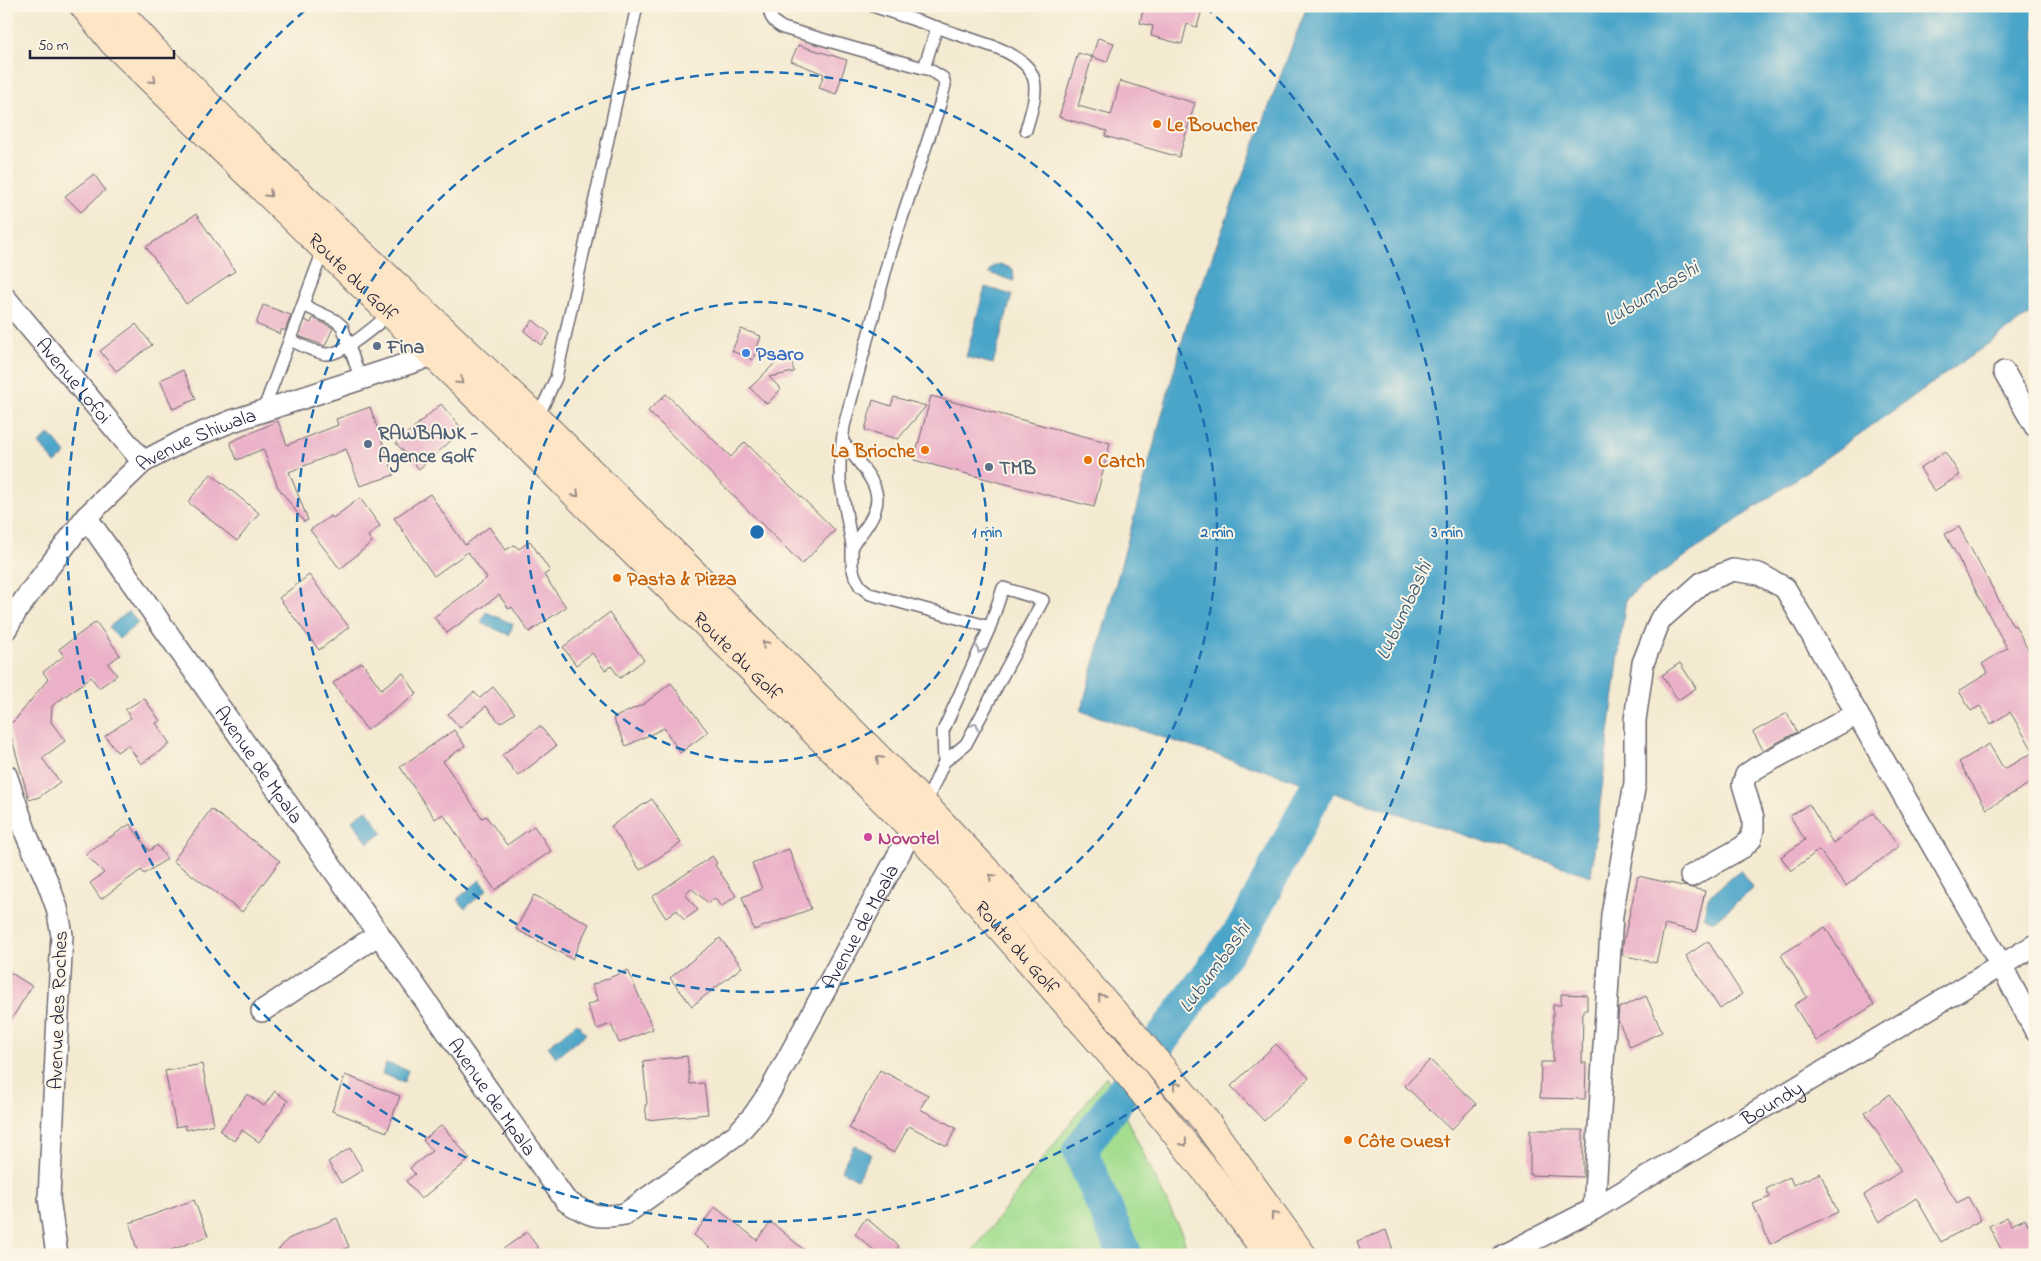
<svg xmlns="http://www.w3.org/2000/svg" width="2041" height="1261" viewBox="0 0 2041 1261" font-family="'Indie Flower',sans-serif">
<rect width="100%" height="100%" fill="#fcf5e5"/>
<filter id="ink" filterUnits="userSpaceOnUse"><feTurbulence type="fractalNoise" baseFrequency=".02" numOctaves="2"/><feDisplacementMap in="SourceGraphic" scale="10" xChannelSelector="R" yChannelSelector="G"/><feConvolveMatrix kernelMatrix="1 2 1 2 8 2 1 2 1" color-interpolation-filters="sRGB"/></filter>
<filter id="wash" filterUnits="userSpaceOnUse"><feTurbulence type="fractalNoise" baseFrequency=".0096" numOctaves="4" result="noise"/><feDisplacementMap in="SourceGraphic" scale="20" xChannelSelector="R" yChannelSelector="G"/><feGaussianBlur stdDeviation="1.12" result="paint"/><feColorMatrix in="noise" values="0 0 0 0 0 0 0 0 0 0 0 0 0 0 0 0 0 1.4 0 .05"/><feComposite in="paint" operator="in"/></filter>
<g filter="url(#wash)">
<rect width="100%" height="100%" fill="#f4ead1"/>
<polygon fill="#a3dd8f" stroke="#628065" points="1106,1076 1183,1236 1188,1255 968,1255 976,1247"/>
<g fill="#4ca5c9" stroke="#376482">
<polygon points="1307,6 2035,6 2035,311 1626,598 1591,876 1081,711 1187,323"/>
<polygon points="1000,264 1013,269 1014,281 989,273 992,267"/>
<polygon points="985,287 1012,295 993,364 966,357"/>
<polygon points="50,434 66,454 55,463 39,443"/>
<polygon points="129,611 138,623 119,639 109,627"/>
<polygon points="486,612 513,624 509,635 481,623"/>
<polygon points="367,810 383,833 368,843 352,820"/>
<polygon points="1740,870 1753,889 1713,922 1704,916 1708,897"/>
<polygon points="480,880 488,889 465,908 457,899"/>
<polygon points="577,1023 586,1034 556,1057 548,1046"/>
<polygon points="386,1063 408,1070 404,1082 382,1074"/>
<polygon points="854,1145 871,1154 857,1179 841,1170"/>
</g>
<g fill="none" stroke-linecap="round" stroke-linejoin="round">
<polyline stroke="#4ca5c9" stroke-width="35" points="1125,1255 1080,1150 1247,923 1339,746"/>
</g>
<g id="blocks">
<g fill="#ebb1c8">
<polygon points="1144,6 1203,6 1197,27 1187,24 1182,44 1151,36 1153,26 1140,23"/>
<polygon points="1098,38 1114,43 1107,62 1092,57"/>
<polygon points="798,45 847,60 836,94 819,88 824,74 791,61"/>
<polygon points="1078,53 1092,57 1078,106 1111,115 1120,81 1195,103 1179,157 1105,136 1107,131 1059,117"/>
<polygon points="94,174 105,190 81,212 65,196"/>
<polygon points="196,214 235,271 186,304 146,247"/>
<polygon points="263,305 291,315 285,331 282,329 280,334 256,324"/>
<polygon points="313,318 333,328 325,346 299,336 305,320 311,323"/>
<polygon points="533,320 550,334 541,345 524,331"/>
<polygon points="136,324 152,345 116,371 100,351"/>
<polygon points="741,329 761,336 753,360 732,351"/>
<polygon points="791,358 794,372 769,377 781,389 767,404 750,388 777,361"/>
<polygon points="183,370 196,399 173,409 160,380"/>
<polygon points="666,394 731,457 745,442 835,530 802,564 648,411"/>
<polygon points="931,396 1110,443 1094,507 914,460"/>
<polygon points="894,397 926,406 898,439 865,430 873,400 891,406"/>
<polygon points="441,404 463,430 419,469 396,443"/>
<polygon points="370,407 394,475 360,486 346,449 289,472 308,520 304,522 278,487 263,449 237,460 230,442 278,421 287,445 338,425 336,419"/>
<polygon points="1945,452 1960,475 1934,491 1920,468"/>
<polygon points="211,474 259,513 237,541 188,502"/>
<polygon points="430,494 465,545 489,527 506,550 514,545 519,549 530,541 550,571 544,575 566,607 529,632 512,607 509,609 499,595 447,633 434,617 487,578 468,552 434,576 394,518"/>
<polygon points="360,498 380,526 368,536 372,542 340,569 310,530 331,516 333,518"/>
<polygon points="1959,527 2013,626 2015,625 2035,663 2035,780 1987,809 1959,762 1989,744 2004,769 2034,752 2010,712 1991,724 1980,706 1971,711 1959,691 1988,673 1982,664 2007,648 1945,534"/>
<polygon points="309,575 349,627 319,650 279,598"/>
<polygon points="609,613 644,660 620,678 611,666 605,670 592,653 576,665 563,647"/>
<polygon points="96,622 120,655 108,664 117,675 99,688 91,677 52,706 51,722 65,741 42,758 60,782 39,797 29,800 8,725 15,720 48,679 43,672 64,656 59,649"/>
<polygon points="362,662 381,689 403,673 417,694 367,730 333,683"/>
<polygon points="1680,663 1696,688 1678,700 1662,675"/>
<polygon points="671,683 708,732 680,753 664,728 626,746 613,718 644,704"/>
<polygon points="493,687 515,713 500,723 486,706 460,728 448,714 474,692 480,698"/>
<polygon points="144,698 160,721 156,723 170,744 141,764 128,745 117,752 105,736 131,718 125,710"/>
<polygon points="1787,713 1797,732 1763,750 1753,732"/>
<polygon points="540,726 556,746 518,776 502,755"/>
<polygon points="454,730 465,746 443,761 482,818 486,816 507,845 534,826 551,851 495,890 443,814 435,819 400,767"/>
<polygon points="652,799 681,843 640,870 611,826"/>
<polygon points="1809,804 1833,843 1873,813 1899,846 1846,886 1819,850 1791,871 1781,857 1805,840 1790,816"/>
<polygon points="211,809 280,861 242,912 173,861"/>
<polygon points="130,824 149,851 157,845 167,859 144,874 141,870 101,899 90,883 104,873 85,854"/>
<polygon points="789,849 811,909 754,930 742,897 762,889 752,863"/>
<polygon points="712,856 717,863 715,865 736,896 721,907 715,898 708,903 691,888 685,894 698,910 684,920 677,910 666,918 652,897"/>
<polygon points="1638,876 1705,891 1696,932 1665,924 1656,963 1622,955 1623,944"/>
<polygon points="534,895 589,924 572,959 516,929"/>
<polygon points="1825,927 1874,1005 1816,1041 1794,1005 1807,997 1781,955"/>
<polygon points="720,938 742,967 692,1006 670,978"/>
<polygon points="1708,941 1742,994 1720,1009 1686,956"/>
<polygon points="6,970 32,986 6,1028"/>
<polygon points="628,970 653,1029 619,1043 611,1024 597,1029 587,1005 598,1001 592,985"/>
<polygon points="1561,994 1587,995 1587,1010 1583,1010 1582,1063 1586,1063 1585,1099 1540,1098 1541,1062 1553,1062 1553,1005 1561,1005"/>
<polygon points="1646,996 1662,1032 1630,1047 1618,1020 1619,1008"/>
<polygon points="1276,1044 1309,1078 1264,1121 1231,1086"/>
<polygon points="687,1056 690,1084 704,1083 708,1114 647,1120 645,1105 647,1104 643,1061"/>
<polygon points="1430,1060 1476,1104 1451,1130 1405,1086"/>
<polygon points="202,1064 214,1124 186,1130 185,1125 176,1127 165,1071"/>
<polygon points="880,1070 928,1095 920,1109 956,1128 947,1146 909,1126 894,1153 849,1128"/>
<polygon points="345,1075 400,1096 387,1132 332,1111"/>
<polygon points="275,1091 288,1101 259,1142 242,1130 234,1141 220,1131 247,1094 264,1106"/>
<polygon points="1890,1094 1957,1203 1968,1197 1981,1220 1941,1242 1916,1198 1879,1222 1864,1195 1901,1171 1865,1112"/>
<polygon points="442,1125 470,1159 421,1199 406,1181 415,1174 410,1168 432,1151 423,1140"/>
<polygon points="1530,1130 1583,1130 1583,1177 1530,1175"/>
<polygon points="350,1148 363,1170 341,1183 328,1162"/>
<polygon points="1820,1173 1838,1212 1770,1244 1753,1204 1770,1197 1766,1189 1790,1177 1793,1185"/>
<polygon points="194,1200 208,1236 158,1255 138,1255 130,1223"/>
<polygon points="715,1207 757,1240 771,1222 810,1255 718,1255 694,1235"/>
<polygon points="2007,1217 2011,1225 2025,1219 2028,1225 2035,1223 2035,1247 2021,1255 2004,1255 1989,1226"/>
<polygon points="337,1218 349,1247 330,1255 274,1255 288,1239"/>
<polygon points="866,1218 899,1246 892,1255 880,1255 855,1234"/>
<polygon points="1386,1230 1393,1250 1379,1255 1362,1255 1357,1241"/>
<polygon points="527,1232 543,1255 495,1255"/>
</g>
</g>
</g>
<g filter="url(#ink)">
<use href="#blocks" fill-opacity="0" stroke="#6c6870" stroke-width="1"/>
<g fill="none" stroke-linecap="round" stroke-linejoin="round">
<g stroke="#6c6870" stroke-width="14">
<g id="lane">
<path d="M770,6C768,17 774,23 783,28L930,70L943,78L945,85L940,104L890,254L844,426L840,460V480L852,545V566L855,577L860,586L870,594L990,627"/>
<path d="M873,6L998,48C1044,68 1039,87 1026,130"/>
<polyline points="924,68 937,27"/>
<polyline points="303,305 335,320 342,326 361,380"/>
<path d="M290,340C299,344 316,353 326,354C344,355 377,324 391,313"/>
<polyline points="263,411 321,256 326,250"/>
<polyline points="534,416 543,406 556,378 637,6"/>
<path d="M844,443C877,487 894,496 852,545"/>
<polyline points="925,805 944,762 966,744 1043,600 1003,588 990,627 943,731 944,762"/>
</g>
</g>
<g stroke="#6c6870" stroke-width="24">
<g id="street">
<path id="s1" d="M6,299L143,462"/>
<polyline points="2004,372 2035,426"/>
<path id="s2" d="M86,517L566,1201C590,1216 597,1219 625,1214L737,1134L754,1115L769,1093L919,817"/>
<path id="s3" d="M6,629L17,610L86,517L143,462L185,440L232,421L419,360L432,353L441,343"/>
<polyline points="6,775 27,836 48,883 57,908 62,935 49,1198 57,1255"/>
<polyline points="1691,876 1743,847 1751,839 1753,829 1753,818 1743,784 1746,775 1756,768 1857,714"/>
<polyline points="262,1011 379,934"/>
<polyline points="1594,1209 1612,915 1635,783 1635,720 1643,663 1660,620 1703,582 1733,570 1759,574 1785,588 2001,965 2035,1030"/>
<path id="s4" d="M1504,1255L1594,1209L2035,945"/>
</g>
</g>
<g stroke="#6c6870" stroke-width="30">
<g id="secondary">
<path id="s5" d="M84,6L113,42L516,435L923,839L1132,1078L1218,1186L1269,1255"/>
<polyline points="114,6 153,50 224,121 338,231 534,416 762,641 912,792 995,880 1133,1034 1204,1119 1302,1255"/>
</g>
</g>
<use href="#lane" stroke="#fff" stroke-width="11"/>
<use href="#street" stroke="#fff" stroke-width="21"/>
<use href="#secondary" stroke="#fde5c5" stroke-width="28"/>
</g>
<defs><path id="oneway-chevron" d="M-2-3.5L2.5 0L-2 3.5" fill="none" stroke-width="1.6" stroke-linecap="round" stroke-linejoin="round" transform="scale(1.25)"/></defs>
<g stroke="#9a8d87">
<use href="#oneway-chevron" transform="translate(153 80) rotate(44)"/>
<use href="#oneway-chevron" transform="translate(269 194) rotate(44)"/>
<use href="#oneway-chevron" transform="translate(460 381) rotate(44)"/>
<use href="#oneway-chevron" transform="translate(576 494) rotate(45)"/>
<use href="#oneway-chevron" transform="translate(765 644) rotate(-135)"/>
<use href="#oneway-chevron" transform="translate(879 759) rotate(-135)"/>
<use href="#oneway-chevron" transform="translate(992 877) rotate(-133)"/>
<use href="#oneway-chevron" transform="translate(1101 997) rotate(-131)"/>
<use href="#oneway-chevron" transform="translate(1176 1085) rotate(-130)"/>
<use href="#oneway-chevron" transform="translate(1184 1143) rotate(52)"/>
<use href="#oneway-chevron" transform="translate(1274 1215) rotate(-125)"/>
</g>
<g stroke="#9c9ca7">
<use href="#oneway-chevron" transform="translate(980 650) rotate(114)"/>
<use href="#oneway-chevron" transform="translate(975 726) rotate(-62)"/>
</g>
</g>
<g fill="none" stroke="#1f6fb2" stroke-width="2.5" stroke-dasharray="9 6">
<circle cx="757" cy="532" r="230"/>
<circle cx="757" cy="532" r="460"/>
<path d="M1205 7A690 690 0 1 1 309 7"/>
</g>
<g fill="#e8710a" stroke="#fcf5e5" stroke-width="2">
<circle cx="1157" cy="124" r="5"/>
<circle cx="925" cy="450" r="5"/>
<circle cx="1088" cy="460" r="5"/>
<circle cx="617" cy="578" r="5"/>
<circle cx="1348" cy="1140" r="5"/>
</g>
<g fill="#5c6f8a" stroke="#fcf5e5" stroke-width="2">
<circle cx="377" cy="346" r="5"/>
<circle cx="368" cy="444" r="5"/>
<circle cx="989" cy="467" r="5"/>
</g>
<circle fill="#3f7fe0" stroke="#fcf5e5" stroke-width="2" cx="746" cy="353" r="5"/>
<circle fill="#d1479c" stroke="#fcf5e5" stroke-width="2" cx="868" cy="837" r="5"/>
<g text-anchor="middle" stroke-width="4" stroke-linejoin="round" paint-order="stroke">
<g font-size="20" font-weight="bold" fill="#c56008" stroke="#fcf5e5" text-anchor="start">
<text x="1167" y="131">Le Boucher</text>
<text x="915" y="457" text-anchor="end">La Brioche</text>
<text x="1098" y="467">Catch</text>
<text x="627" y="585">Pasta &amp; Pizza</text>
<text x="1358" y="1147">Côte Ouest</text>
</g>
<g font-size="20" fill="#22223b" stroke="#fcf5e5">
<text dy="7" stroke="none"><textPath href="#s5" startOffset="382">Route du Golf</textPath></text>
<text dy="7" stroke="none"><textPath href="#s1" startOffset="106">Avenue Lofoi</textPath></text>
<text dy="7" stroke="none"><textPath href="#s3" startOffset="275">Avenue Shiwala</textPath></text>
<text dy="7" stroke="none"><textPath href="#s5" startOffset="922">Route du Golf</textPath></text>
<text dy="7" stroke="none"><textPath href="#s2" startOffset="302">Avenue de Mpala</textPath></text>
<text dy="7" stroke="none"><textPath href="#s2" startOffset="1278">Avenue de Mpala</textPath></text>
<text dy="7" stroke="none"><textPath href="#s5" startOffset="1326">Route du Golf</textPath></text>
<text transform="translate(57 1010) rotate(-88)" y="7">Avenue des Roches</text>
<text dy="7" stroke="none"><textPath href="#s2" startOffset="708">Avenue de Mpala</textPath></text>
<text dy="7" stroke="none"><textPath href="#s4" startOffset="308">Boundy</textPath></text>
</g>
<g font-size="20" font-weight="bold" fill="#4e5e75" stroke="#fcf5e5" text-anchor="start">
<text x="387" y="353">Fina</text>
<text x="378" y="439">RAWBANK -<tspan x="378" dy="23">Agence Golf</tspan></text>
<text x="999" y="474">TMB</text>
</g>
<g font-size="20" font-weight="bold" fill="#366cbe" stroke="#fcf5e5" text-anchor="start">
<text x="756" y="360">Psaro</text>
</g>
<g font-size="20" font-weight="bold" fill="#b23c85" stroke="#fcf5e5" text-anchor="start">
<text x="878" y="844">Novotel</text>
</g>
<g font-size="21" font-style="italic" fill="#335674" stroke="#fcf5e5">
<text transform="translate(1651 293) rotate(-31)" y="7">Lubumbashi</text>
<text transform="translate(1403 610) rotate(-65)" y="7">Lubumbashi</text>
<text transform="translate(1214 967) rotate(-54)" y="7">Lubumbashi</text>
</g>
</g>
<circle cx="757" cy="532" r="8" fill="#1f6fb2" stroke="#fcf5e5" stroke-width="2.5"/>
<g font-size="15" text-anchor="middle" font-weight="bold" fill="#1f6fb2" stroke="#fcf5e5" stroke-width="4" stroke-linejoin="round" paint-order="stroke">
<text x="987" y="537">1 min</text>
<text x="1217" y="537">2 min</text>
<text x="1447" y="537">3 min</text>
</g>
<rect width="2041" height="1261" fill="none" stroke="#fcf5e5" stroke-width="25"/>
<path d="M30 50v8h144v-8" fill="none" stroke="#22223b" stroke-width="2.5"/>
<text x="38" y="50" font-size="15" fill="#22223b" stroke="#fcf5e5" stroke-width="4" paint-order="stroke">50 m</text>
</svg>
